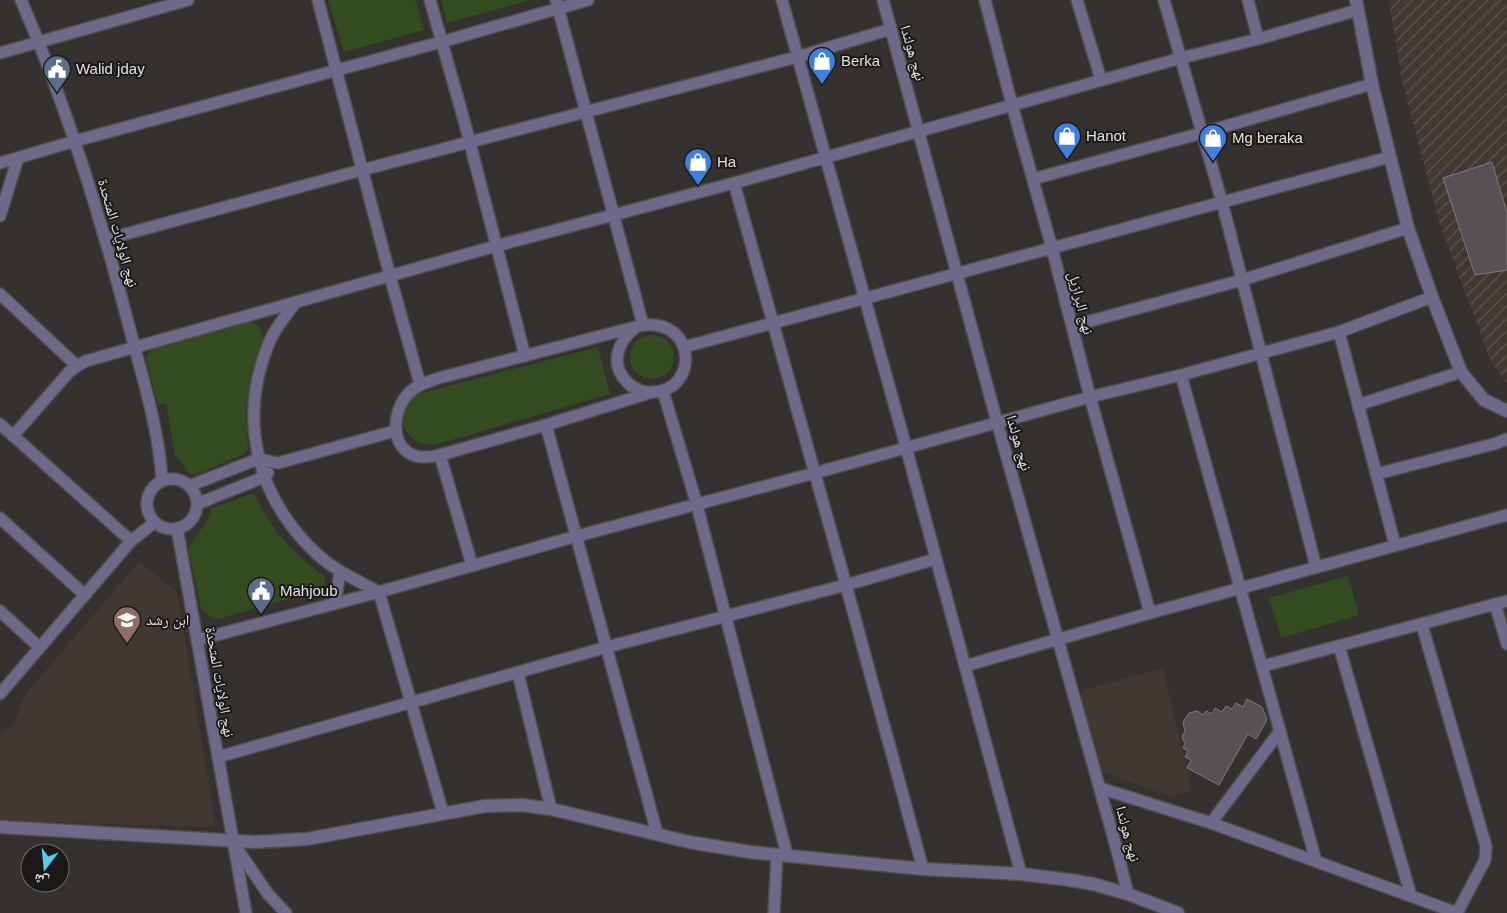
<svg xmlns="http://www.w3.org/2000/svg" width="1507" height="913" viewBox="0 0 1507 913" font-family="Helvetica,'Noto Naskh Arabic',sans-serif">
<defs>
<pattern id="industrial-furrows" width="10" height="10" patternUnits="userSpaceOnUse" patternTransform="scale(1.25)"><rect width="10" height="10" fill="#413931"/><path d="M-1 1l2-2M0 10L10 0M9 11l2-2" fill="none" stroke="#5c554e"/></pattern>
</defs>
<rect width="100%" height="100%" fill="#34312e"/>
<g fill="#413931">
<polygon points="139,562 177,591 216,827 0,821 0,736 14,724 24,696"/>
<polygon points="1163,668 1192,791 1171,797 1103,772 1081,699 1083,690"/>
</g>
<polygon fill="url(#industrial-furrows)" points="1389,0 1507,0 1507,384 1491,362 1440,225 1401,77"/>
<g fill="#324c20">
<polygon points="328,0 415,0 424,30 344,52"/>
<polygon points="441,0 531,0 447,23"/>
<polygon points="252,321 260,327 264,341 251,376 246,408 248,450 244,454 198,474 191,475 175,455 166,403 158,405 146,359 151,347"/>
<circle cx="652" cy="357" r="22"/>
<path d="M598,347L610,394L434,445C400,445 391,408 421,393Z"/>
<path d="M254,493C272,531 291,551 324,576L325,583L323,588L316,591L218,619L209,616L201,608L188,548L207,521L212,508Z"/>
<polygon points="1348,576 1359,615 1281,638 1269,598"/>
</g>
<g fill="#555154" stroke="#7e797c">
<polygon points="1492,162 1507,213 1507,270 1475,275 1443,178"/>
<polygon points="1247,699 1262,707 1267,720 1256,739 1248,734 1219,785 1187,768 1191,760 1185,757 1188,751 1183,748 1185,744 1182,737 1185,731 1183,722 1189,713 1197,711 1203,715 1206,711 1212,714 1215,708 1222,712 1226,706 1232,709 1236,703 1243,707"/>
</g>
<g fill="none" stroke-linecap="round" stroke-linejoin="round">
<g stroke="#504d4a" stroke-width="14">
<g id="minor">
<path d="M21,0C67,106 101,218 130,330C143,379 159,430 162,481"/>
<polyline points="318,0 390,276 420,384"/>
<polyline points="430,0 465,124 525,356"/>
<polyline points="556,0 643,325"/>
<polyline points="782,0 906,447 1021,874"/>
<polyline points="883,0 997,422 1115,843 1128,894"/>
<polyline points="985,0 1012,105 1052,248 1090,397 1150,613"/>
<polyline points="1077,0 1101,80"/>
<polyline points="1164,0 1222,202 1316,567"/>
<polyline points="1248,0 1258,39"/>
<polyline points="0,53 188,0"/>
<polyline points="0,163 75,141 441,42 588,0"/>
<polyline points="1033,179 1202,133 1372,84"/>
<polyline points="734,183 1181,58 1258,39 1358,10"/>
<polyline points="0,216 18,158"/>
<polyline points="107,239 362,170 797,57 891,29"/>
<polyline points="0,294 77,366"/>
<path d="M296,302C286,315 275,328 269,343C237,419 257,499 318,555C336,571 358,581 379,592L443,813"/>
<polyline points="1072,326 1242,280 1408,228"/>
<polyline points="1339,332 1395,545"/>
<polyline points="684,347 1390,157"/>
<polyline points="1181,375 1316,861"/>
<polyline points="663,391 697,505 787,855"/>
<polyline points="649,393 546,425 657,833"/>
<polyline points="1358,405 1461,372"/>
<polyline points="0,424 131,541"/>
<path d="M546,425L440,455C432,457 424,458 416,456C389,448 392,411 408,394C416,385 428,382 439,378L643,325C698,319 698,391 653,392C644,393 634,389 628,383C609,365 617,342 636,327"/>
<polyline points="13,436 69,372 77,366 86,361 496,246 734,183 846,585 923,869"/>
<polyline points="440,455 472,565"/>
<polyline points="1376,474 1494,444 1507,439"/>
<circle cx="172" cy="504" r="25"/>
<polyline points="189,486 258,459 278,463 395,431"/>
<polyline points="197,504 264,477 268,473"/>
<polyline points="0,518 85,595"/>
<polyline points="177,528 246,913"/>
<polyline points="335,603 340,572"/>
<polyline points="1495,604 1507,644"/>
<polyline points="0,611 39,647"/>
<polyline points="1422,625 1486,846 1485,860 1457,913"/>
<polyline points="197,640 379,592 577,536 815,473 1090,397 1181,375 1339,332 1432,297"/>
<polyline points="1339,646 1411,896"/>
<polyline points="965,666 1150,613 1507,515"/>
<polyline points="1263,666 1507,601"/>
<polyline points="518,673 551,809"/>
<polyline points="0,694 131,541 155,522"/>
<polyline points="218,757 607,647 846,585 936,559"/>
<polyline points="1100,788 1211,823 1457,913"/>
<polyline points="1211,823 1280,731"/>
<polyline points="236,847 268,894 286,913"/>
<polyline points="774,913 777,855"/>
</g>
</g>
<g stroke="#504d4a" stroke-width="15">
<g id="tertiary">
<polyline points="1356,0 1372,84 1390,157 1408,228 1432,297 1461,372 1484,400 1507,411"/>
<polyline points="0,827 255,842 307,839 485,806 522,805 551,809 689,842 750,852 923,869 1021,874 1070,880 1093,884 1128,894 1178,913"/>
</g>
</g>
<use href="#minor" stroke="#6f6989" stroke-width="11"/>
<use href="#tertiary" stroke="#6f6989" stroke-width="12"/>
</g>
<defs>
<g id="shop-pin" transform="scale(1.4375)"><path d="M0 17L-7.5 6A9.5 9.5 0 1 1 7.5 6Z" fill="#3f7fe0" stroke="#1b1918"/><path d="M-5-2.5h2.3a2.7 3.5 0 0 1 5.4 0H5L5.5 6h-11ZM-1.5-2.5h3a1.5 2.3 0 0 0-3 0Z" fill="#fff"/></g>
<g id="civic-pin" transform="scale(1.4375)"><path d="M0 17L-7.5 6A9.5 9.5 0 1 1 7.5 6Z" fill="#5c6f8a" stroke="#1b1918"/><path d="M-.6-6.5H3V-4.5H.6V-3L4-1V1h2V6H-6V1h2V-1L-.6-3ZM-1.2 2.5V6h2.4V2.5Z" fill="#fff"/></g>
<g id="school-pin" transform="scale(1.4375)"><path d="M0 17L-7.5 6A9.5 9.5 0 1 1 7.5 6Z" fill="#8d6e63" stroke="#1b1918"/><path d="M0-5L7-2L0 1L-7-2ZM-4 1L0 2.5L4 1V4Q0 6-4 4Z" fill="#fff"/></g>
</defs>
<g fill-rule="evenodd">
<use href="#shop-pin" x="822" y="61"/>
<use href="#civic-pin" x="57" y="69"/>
<use href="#shop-pin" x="1067" y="136"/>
<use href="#shop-pin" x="1213" y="138"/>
<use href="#shop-pin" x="698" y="162"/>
<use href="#civic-pin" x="261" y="591"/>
<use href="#school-pin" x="127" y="620"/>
</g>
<g text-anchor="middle" stroke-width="4" stroke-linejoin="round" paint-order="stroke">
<g font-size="15" fill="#e3e1df" stroke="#1b1918">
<text transform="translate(913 53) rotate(74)" y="5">نهج هولندا</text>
<text transform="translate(118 233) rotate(74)" y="5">نهج الولايات المتحدة</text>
<text transform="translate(1081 303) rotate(76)" y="5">نهج البرازيل</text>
<text transform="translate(1019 443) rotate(74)" y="5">نهج هولندا</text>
<text transform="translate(220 682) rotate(80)" y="5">نهج الولايات المتحدة</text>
<text transform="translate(1128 834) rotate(75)" y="5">نهج هولندا</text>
</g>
<g font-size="15" fill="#e3e1df" stroke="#1b1918" text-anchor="start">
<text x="841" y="66">Berka</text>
<text x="76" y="74">Walid jday</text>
<text x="1086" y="141">Hanot</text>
<text x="1232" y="143">Mg beraka</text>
<text x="717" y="167">Ha</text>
<text x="280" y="596">Mahjoub</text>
<text x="146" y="625">ابن رشد</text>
</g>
</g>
<g transform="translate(45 868) rotate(196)"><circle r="24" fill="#1b1918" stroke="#6b6968"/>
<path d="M0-4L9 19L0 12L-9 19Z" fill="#5bc8e7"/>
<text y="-8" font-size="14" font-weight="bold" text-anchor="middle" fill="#e3e1df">ش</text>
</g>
</svg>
